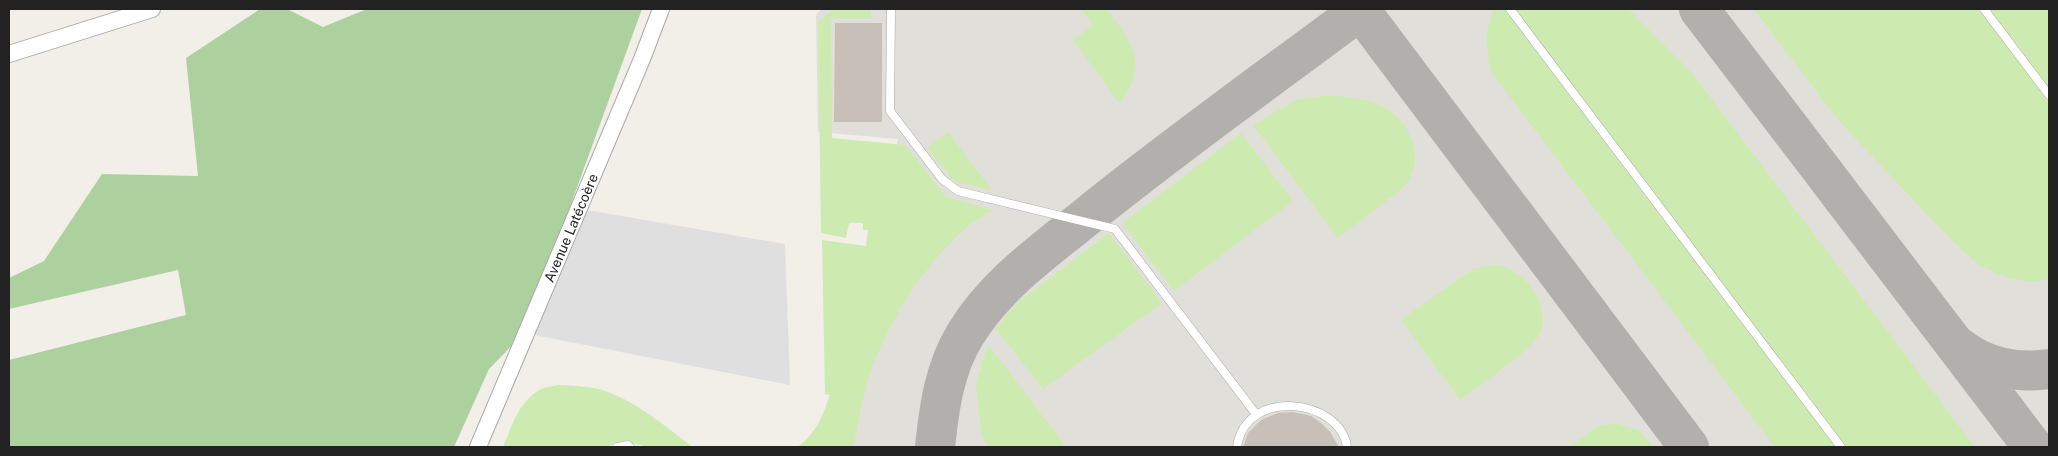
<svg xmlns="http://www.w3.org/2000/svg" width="2058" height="456" viewBox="0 0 2058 456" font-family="'Public Sans',sans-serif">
<rect width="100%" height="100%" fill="#f2efe9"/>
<polygon fill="#e0dfdf" points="569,207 785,244 790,385 524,333"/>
<polygon fill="#e1dfda" points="821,9 2049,9 2049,447 797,447 804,443 820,423 830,395 851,398 898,139 818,132 816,15"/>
<g fill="#cdebb0">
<path d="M834,9H871V18H831L832,138L905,145L946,197L992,210C984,216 974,221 967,227C925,264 893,314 873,365C863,391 859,420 853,447H797C816,435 823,415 830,395L825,394L822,240L866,246L868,230H863V223H849L846,238L821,233L818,22Z"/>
<path d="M1081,9H1106C1132,41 1151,66 1119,103L1073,40L1093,25Z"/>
<path d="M1494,9H1627L1631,12L1692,73L1975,447H1775L1491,72C1486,46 1484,34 1494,9Z"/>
<polygon points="1754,9 2049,9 2049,279 2030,282 2005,277 1979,265 1953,242 1838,120"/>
<path d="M1323,96C1342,96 1363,97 1380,105C1412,121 1428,161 1402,189L1338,238L1253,125L1296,100Z"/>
<polygon points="948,132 992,190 955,182 927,148"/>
<polygon points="1241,133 1293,201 1174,291 1122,223"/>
<polygon points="1109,233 1162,303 1043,389 996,329 1018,302"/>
<path d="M1494,265C1510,266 1521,275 1532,288C1541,299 1545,316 1541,331C1535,349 1477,386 1460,400L1401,320L1473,269Z"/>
<polygon points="988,344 1064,444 1060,447 988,447 981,433 976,384"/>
<path d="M559,385C575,386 593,386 608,392C640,404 666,427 693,447H644L642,445L620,442L606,447H503C511,427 519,402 539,390C545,387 552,386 559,385Z"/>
<polygon points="1618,424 1638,430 1653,447 1570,447 1600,425"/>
</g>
<polygon fill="#add19e" points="260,9 287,9 323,27 367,9 642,9 524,333 489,369 454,447 9,447 9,360 186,315 178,270 9,309 9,278 44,261 102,174 198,176 186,58"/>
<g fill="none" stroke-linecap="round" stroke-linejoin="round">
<g stroke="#b1b0ac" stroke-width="40">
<polyline points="1699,9 2033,447"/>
<polyline points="1360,10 1689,447"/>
<path d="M1959,347C1984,367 2017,374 2049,369"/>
<path d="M935,447C939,409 944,369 965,335C995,285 1045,250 1090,214C1178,143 1271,77 1362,9"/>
</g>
</g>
<g fill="#c7bfb8">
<polygon points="835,23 882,23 882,122 834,122"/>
<polygon points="1293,412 1311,416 1321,423 1330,432 1339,447 1243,447 1248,433 1261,420 1278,413"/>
</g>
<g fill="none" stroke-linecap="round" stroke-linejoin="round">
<g stroke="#a9a9a9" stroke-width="9">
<g id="lane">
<polyline points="891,9 890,111 942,179 958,191 1115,229 1256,414"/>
<polyline points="1510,9 1841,447"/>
<polyline points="1984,9 2049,95"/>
<polyline points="617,447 628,445 630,447"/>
<path d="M1237,447C1246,386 1341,399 1347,447"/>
</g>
</g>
<g stroke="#a9a9a9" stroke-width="18">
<g id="street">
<polyline points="9,54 152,9"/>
<polyline points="478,447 642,59 661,9"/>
</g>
</g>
<use href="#lane" stroke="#fff" stroke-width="8"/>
<use href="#street" stroke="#fff" stroke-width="16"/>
</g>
<g text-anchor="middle" stroke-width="4" stroke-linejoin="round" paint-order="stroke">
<g font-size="14" fill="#222" stroke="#fff">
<text transform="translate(571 228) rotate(-67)" y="5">Avenue Latécoère</text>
</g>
</g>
<rect width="2058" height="456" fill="none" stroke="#222222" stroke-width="20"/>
</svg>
